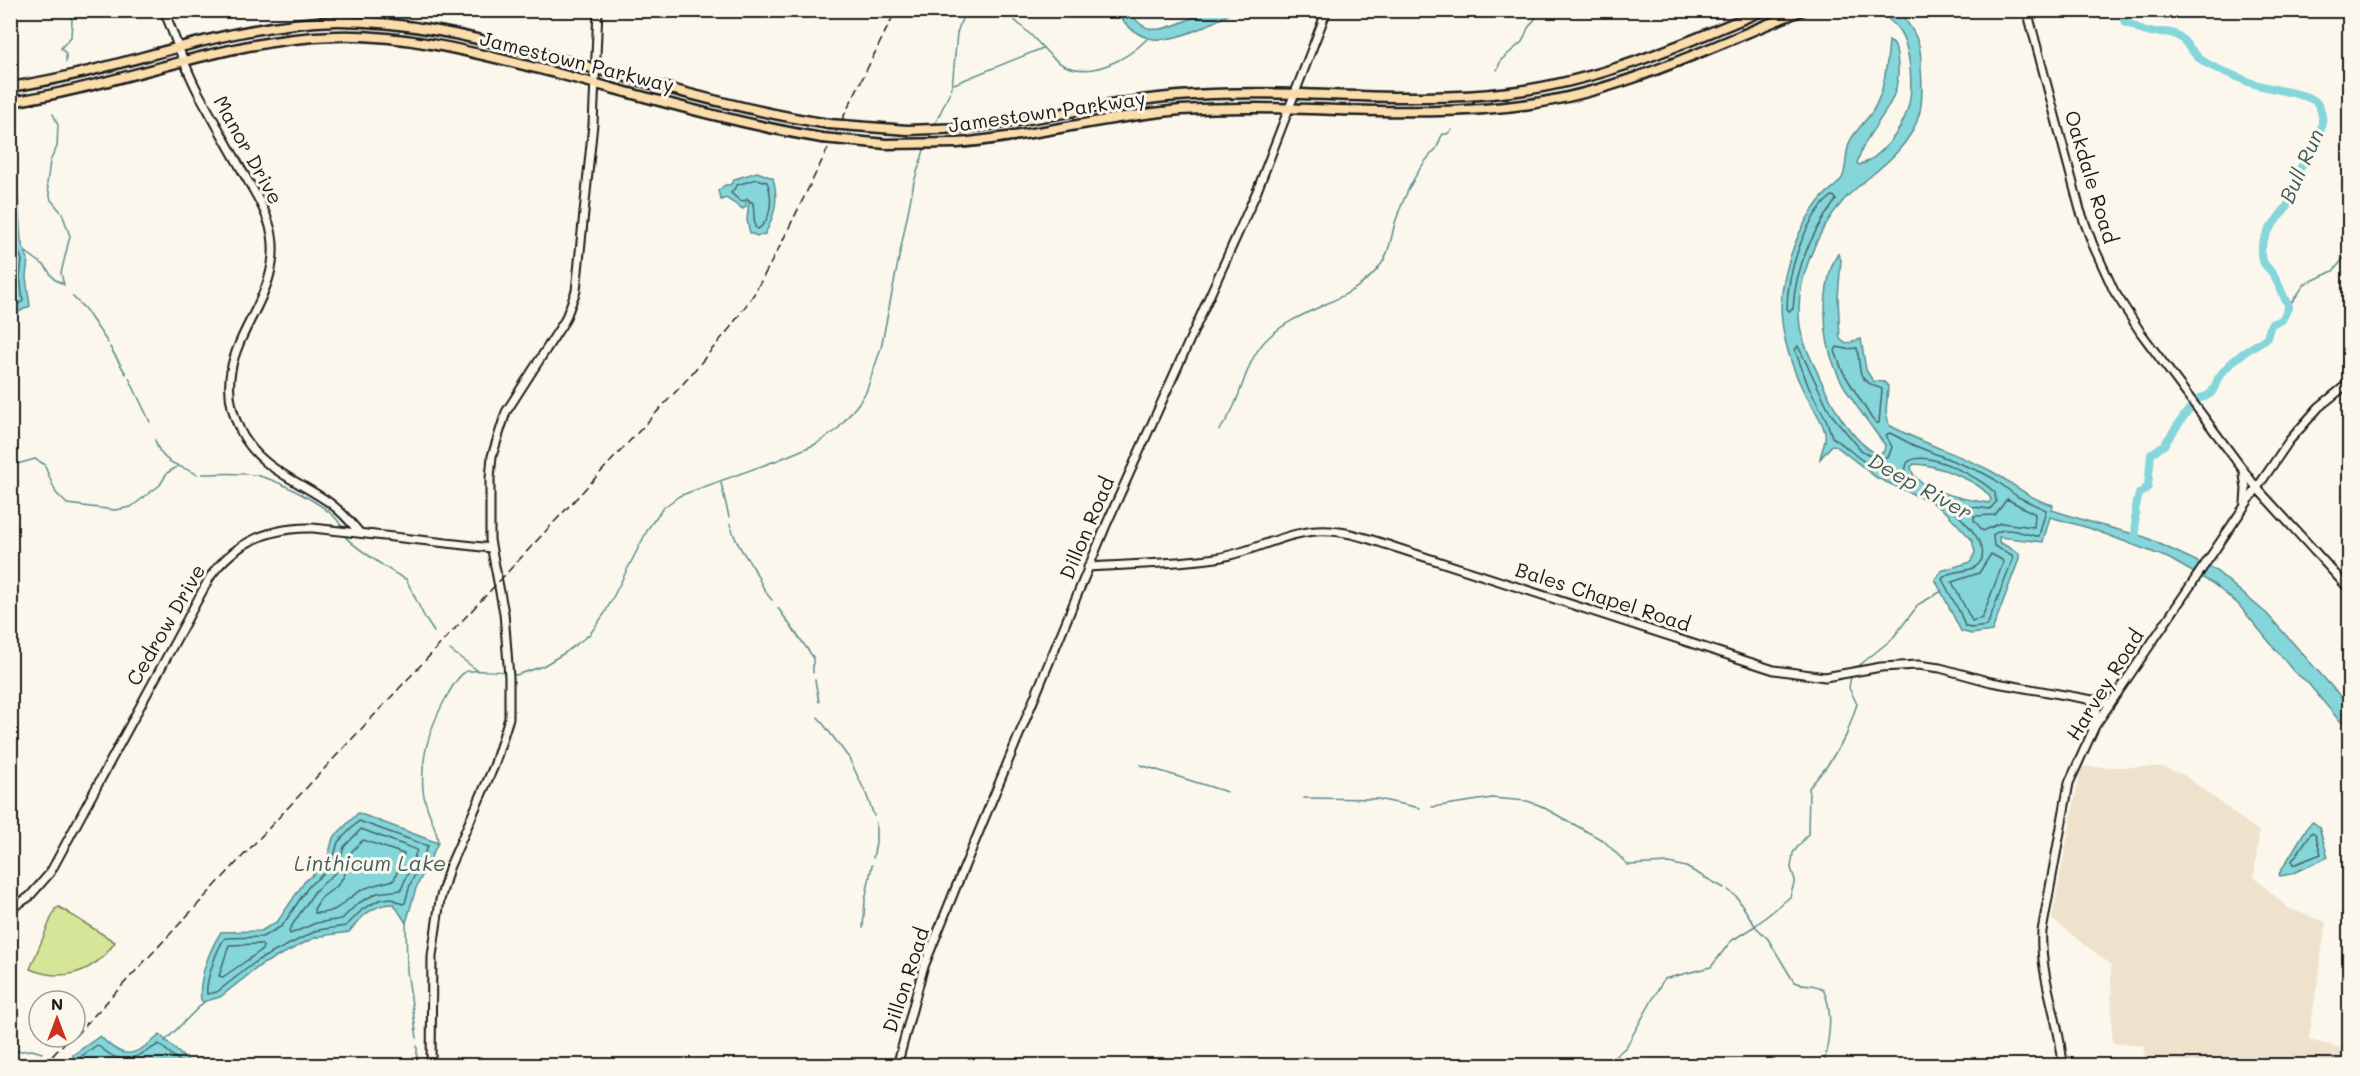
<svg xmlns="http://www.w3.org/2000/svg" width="2360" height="1076" viewBox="0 0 2360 1076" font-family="Mali,sans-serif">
<rect width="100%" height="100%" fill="#fbf7ec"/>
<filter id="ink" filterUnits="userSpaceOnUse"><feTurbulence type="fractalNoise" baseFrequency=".0167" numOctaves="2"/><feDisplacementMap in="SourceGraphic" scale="12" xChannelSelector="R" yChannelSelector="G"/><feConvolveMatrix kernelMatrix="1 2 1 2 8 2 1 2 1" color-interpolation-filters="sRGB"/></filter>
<g filter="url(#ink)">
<polygon fill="#eee2cc" points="2081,767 2163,767 2184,775 2259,832 2254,877 2288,908 2326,922 2309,1040 2349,1050 2349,1065 2144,1065 2144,1046 2112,1043 2111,965 2052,919"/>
<path fill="#d5e699" stroke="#78815a" stroke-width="1.5" d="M59,907L115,942C95,972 64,983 30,969L55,909Z"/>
<g fill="#84d6da" stroke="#5a8c8e" stroke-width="1.5" fill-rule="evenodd">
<path d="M1116,11H1130C1151,50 1186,15 1215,10C1221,10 1228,10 1234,11C1224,18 1212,23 1201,28C1165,44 1139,47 1116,11Z"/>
<path d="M1879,11H1899C1905,19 1912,28 1916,37C1921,47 1921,58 1921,68C1924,103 1922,125 1897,152C1881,170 1859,183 1843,201C1816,231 1794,285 1800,326C1802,343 1812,360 1819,376C1832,405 1850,440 1878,455L1884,451L1885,445C1847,393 1819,363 1826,294C1828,281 1830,265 1838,254L1841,260L1838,297L1840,339L1846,344L1861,339L1866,370L1873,381L1884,382L1888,386L1886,412L1889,425C1919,442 1952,452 1983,467C2008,478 2025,498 2053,505L2052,510L2096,524L2145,537L2215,570L2267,614L2349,706V728L2337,718L2307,682L2294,672L2238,604L2212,583L2168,558L2089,528L2050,517L2043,542L1999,537V542L2019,553V559L1992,631L1971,634L1961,631L1935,579L1941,571L1971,562L1975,552L1972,540L1947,513L1931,502L1877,478L1836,446L1832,445L1820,459C1821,451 1827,441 1825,433C1822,418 1811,405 1804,392C1789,362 1776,320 1783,286C1789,254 1800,224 1821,199C1827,191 1839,186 1843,176C1847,165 1845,152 1850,141C1856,130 1866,121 1872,112C1885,92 1887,63 1889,41C1896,44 1896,49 1897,56C1905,109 1868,121 1857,163L1859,165C1880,159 1901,131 1907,111C1914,91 1911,48 1899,30C1894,23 1886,17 1879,11ZM1914,464C1934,464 1982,481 1991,499L1989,503C1969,500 1913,491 1911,467Z"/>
<path d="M757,172L773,178C779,199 775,215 765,234L757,236L750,233L747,220L749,200L747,198L746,206L743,209L726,198L721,200L718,191L725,185H730L735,179Z"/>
<polygon points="11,176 18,197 21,241 28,259 26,277 30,306 11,316"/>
<path d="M358,813L438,843L416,888L406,923L394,904C374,903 360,918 349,932L321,936L312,939L261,965L220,997L203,1002L201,1000C198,978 210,949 221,932L261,931L278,921L305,881L326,864L333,838Z"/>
<polygon points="2313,822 2319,827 2328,857 2291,874 2280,876 2279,874 2308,826"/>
<path d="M160,1035L192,1065H73V1055L100,1036C125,1062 134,1056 160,1035Z"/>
</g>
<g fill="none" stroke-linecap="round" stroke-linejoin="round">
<g stroke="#466668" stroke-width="1.5">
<path d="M757,179L767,182C773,197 772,220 758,229L755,227L753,203L748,200L740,201L731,193L737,185Z"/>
<polyline points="10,194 15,242 22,260 20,277 23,301 10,310"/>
<path d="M1832,196L1835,197L1836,200C1811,233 1795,268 1793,309L1789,311L1787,309C1787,274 1804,218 1832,196Z"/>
<path d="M1798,346L1831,414L1861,450L1879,461L1889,455L1892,447L1886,435L1890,433L1913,445L1981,472L1994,479L2018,497L2046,510L2039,536C2025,536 2006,523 1993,535L1994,546L2012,555L2013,558L1987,626L1971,628L1965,626L1960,613L1942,579C1949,570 1962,573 1973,568C2001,554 1960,515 1947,506V502L1950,501L1965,506L1990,509L1996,502L1995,493C1981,478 1924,447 1907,463L1905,471L1910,480L1907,483C1889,477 1874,469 1859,458C1850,451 1842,443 1832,437L1826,419L1809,388L1795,350Z"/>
<path d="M1837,347L1846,349L1857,348C1862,373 1854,379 1882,389L1879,423H1876L1872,419L1842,370L1835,351Z"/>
<polygon points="2007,499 2035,514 2034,527 2001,523 1983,531 1974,520 1974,516 1995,515"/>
<polygon points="1991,554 2002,560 2003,563 1982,618 1972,621 1952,582 1979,573"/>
<path d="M359,821L428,846L410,885L405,903L402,904L391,898L379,900L363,909L346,926L318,930L258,960L217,992L207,994C205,982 217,948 225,938L262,937L282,926L309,886L331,867L338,842Z"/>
<polygon points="361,829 417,850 401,890 377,893 357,904 342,919 316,923 290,934 289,930 315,891 337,871 344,847"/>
<polygon points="2312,832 2315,834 2321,854 2293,865 2292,861"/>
<path d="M363,840L404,854L394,880C384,883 373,884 362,890C341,901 342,913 315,913L314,909L321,898L337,886L344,876L352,851Z"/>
<polygon points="260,944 263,946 262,950 223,977 219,976 229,945"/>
<path d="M79,1066V1058L97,1045C100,1047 102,1049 105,1051C125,1068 142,1054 159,1044L185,1066"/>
</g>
<g stroke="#5a8c8e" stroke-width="1.5">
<path d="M1005,10C1014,20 1023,28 1032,36C1042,46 1051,59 1063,65C1092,79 1127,59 1147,39"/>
<polyline points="66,62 66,54 61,48 71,37 72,20 69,10"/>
<polyline points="1497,70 1501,60 1522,42 1528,28 1535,19 1536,10"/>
<polyline points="954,84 1043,48"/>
<polyline points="53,114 58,125 57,147 50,161 47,184 51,200 62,213 70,236 61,273 64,285"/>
<polyline points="934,126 952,88 957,33 965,10"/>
<polyline points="26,252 45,266 54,279 63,284"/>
<polyline points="72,296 85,309 108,343"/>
<polyline points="2289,306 2305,284 2333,271 2350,251"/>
<polyline points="110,347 126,374"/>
<polyline points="129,378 150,422"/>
<path d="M1219,430C1243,404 1242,362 1268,338C1301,306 1355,303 1382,263C1391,250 1391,235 1396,220C1405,194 1417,168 1435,150C1439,146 1439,139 1443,134H1447L1452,130"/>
<path d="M155,440C162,464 177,464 197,474"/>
<polyline points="10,466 35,459 44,464 56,493 67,504 115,510 131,507 160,485 167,473 177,467"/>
<path d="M202,474C218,474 237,472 254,475C274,478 333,507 341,526"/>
<polyline points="721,483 729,517"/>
<path d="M730,524C735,541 743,553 753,567C760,579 762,590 772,600"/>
<path d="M345,536C350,544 397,576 406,579L425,618L434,632"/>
<polyline points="778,608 813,657 813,673"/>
<polyline points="450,650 477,670"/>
<polyline points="1855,669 1892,639 1919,604 1942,591"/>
<polyline points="510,673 516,675 543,666 566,652 590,634 605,613 649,527 663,508 679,496 778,460 816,444 837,430 858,404 866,392 881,348 914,182 925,147"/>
<polyline points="815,680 819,702"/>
<polyline points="818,717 849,758 867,796 874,816"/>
<polyline points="1141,765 1227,792"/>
<polyline points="1304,798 1378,799 1420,808"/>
<polyline points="1432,807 1492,798 1527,801 1539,805 1604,841 1628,865 1669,863 1686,867 1724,888"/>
<path d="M438,843C437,825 425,811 423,790C420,755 431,724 448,694C452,687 458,676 465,672C468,670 501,671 506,672"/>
<polyline points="873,858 876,843 876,823"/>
<path d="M1728,890L1736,896L1756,927L1768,939L1794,982C1804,986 1813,983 1823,989C1835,1014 1828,1040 1824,1066"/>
<polyline points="406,921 407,971 417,1038"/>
<polyline points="863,928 865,901 872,865"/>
<polyline points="165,1041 204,1002"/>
<polyline points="417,1046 417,1066"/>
<polyline points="10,1052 32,1050 42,1053"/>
<polyline points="1615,1059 1617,1066"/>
<polyline points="1604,1066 1626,1047 1664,979 1711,967 1731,941 1755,926 1790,897 1795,880 1791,868 1793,853 1808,834 1809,788 1827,766 1846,736 1857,704 1849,688 1851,676"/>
</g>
<g stroke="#84d6da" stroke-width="8">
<path d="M2125,10L2124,20L2126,23C2134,24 2139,30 2146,32C2159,33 2170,29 2181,38C2189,46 2194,55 2203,61C2214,69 2232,74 2244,80C2260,89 2309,92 2317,103C2334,128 2305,152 2298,174C2295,181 2297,190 2293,196C2285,214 2260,232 2261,255C2262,264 2268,267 2273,274C2279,282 2282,296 2289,306L2282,320L2271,324L2267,338C2250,348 2234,358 2221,374C2212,385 2218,394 2200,398"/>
<polyline points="2136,541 2135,511 2139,494 2148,487 2151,454 2164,445 2189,409"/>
</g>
<g stroke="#1c1c1c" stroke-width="11">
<g id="minor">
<path d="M164,10C175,38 185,68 199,94C214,121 229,147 244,174C255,193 268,213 272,235C284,308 201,348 240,430C259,469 298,480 330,503C342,512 350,521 359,532"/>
<polyline points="2027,10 2080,210 2093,245 2114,291 2141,333 2256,487 2350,590"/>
<polyline points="2244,475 2246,489 2245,503"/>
<path d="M1088,567C1131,564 1174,564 1216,558C1251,553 1282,533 1317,531C1344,529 1372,540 1397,548L1774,670L1825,677L1881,667L1918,665L1940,668L1991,682L2110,703"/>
<polyline points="2092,727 2097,710 2095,701"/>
<path d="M10,909L29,897L50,873L210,577C235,542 270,527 313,528L491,548"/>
<polyline points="431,1066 432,956 440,900 449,868 494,766 509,718 509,677 504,613 490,540 490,478 492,456 506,412 565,320 576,291 593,124 598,10"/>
<polyline points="897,1066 923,969 956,887 1107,523 1257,191 1327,10"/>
<path d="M2063,1066C2060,1020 2039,976 2042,931L2069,783L2095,726L2289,441L2319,407L2350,382"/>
</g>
</g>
<g stroke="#1c1c1c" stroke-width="13">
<g id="major">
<path d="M10,87C121,71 225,23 338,21C407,21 472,37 539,54C634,78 732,109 829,124"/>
<path d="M10,102C120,86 223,39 335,36C405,34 472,52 540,69C633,93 727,122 822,138"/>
<path d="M964,128C1041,121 1116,99 1193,95C1298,88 1406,105 1510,92C1601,81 1681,45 1764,10"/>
<path d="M957,143C1032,137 1105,116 1181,110C1297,102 1414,121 1530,104C1627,90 1713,45 1803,10"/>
</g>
</g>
<use href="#minor" stroke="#fbf7ec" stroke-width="7"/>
<use href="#major" stroke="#faddab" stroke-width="8"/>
<g stroke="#1c1c1c" stroke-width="1.5" stroke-dasharray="9 4.5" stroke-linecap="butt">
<polyline points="75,1036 682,385 730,328 754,294 780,246 896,10"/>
<polyline points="43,1066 70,1037"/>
</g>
<g stroke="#1c1c1c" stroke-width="13" stroke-linecap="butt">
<g id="major-bridge">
<polyline points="829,124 907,130 964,128"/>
<polyline points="822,138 886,144 957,143"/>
</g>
</g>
<use href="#major-bridge" stroke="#faddab" stroke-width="8"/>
</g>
</g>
<g text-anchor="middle" stroke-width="6" stroke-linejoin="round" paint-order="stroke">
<g font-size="20" fill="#1c1c1c" stroke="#fbf7ec">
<text transform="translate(577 62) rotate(14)" y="7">Jamestown Parkway</text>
<text transform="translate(1047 112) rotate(-8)" y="7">Jamestown Parkway</text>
<text transform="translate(248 150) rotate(61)" y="7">Manor Drive</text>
<text transform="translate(2091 177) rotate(73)" y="7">Oakdale Road</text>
<text transform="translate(1087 528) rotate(-67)" y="7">Dillon Road</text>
<text transform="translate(1603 597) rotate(18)" y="7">Bales Chapel Road</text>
<text transform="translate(166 625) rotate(-60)" y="7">Cedrow Drive</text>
<text transform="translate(2105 685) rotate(-58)" y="7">Harvey Road</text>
<text transform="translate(906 980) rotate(-72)" y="7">Dillon Road</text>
</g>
<g font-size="21" font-style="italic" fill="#405d5e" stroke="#fbf7ec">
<text transform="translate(2302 166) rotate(-66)" y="7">Bull Run</text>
<text transform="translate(1920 487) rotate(29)" y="7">Deep River</text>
<text x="370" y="871">Linthicum Lake</text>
</g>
</g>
<rect width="2360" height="1076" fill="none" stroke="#fbf7ec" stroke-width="36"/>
<rect x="18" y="18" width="2324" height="1040" fill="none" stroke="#1c1c1c" stroke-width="2" filter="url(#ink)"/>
<g transform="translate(57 1019)"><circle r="28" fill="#fbf7ec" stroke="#a29f99" stroke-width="1.5"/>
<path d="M0-4.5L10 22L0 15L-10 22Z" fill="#c8321e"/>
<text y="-9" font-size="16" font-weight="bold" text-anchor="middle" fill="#1c1c1c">N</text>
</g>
</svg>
